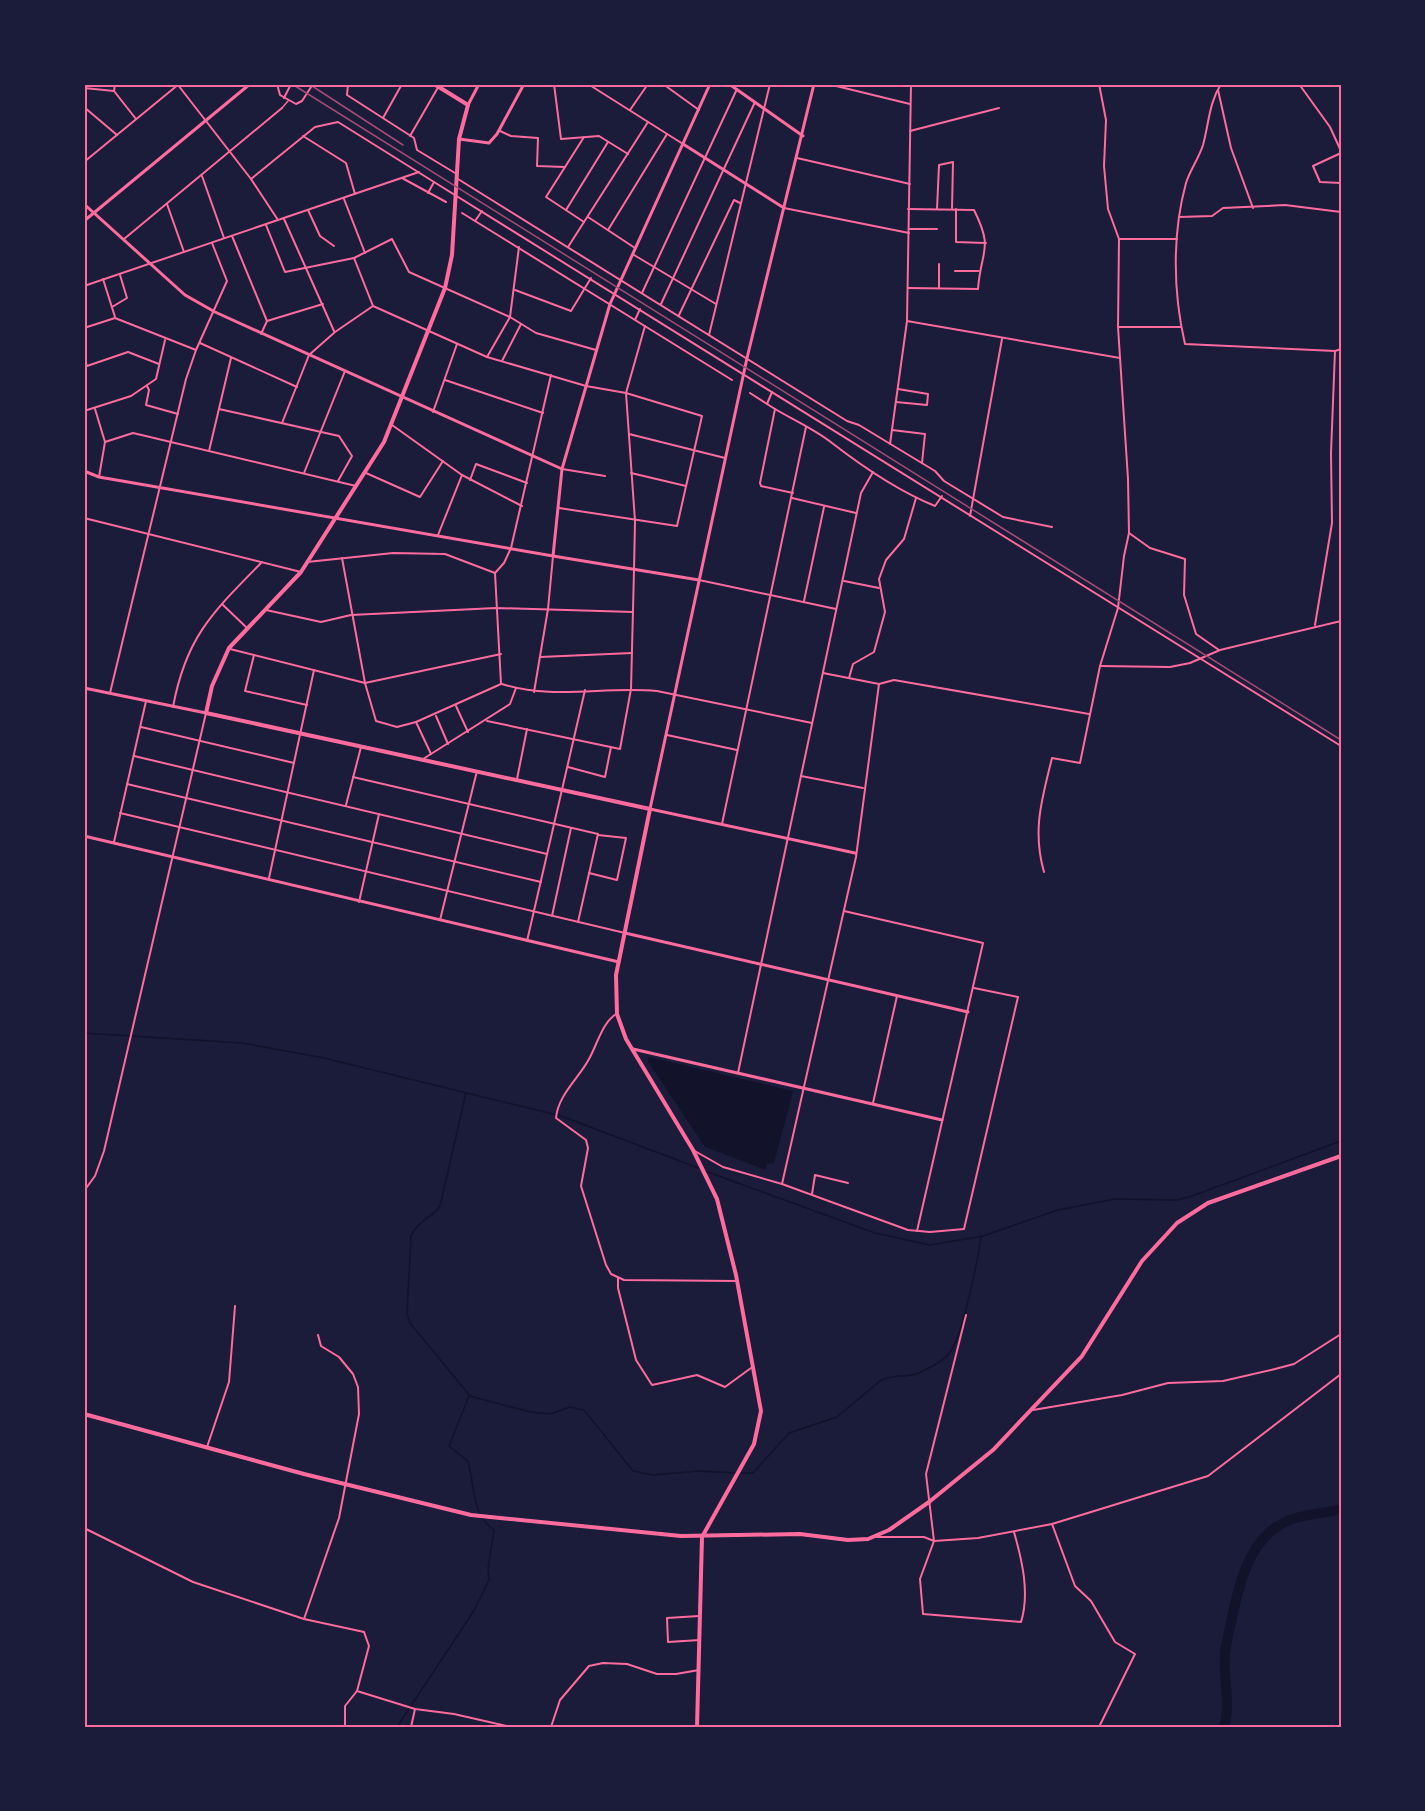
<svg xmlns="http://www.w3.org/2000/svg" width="1425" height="1811" viewBox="0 0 1425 1811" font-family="'Archivo Narrow',sans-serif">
<rect width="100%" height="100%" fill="#1b1b3a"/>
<polygon fill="#12122b" points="649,1057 793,1091 774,1163 767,1164 766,1170 705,1147 647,1060"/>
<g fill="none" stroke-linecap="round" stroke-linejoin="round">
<g stroke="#12122b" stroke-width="1.5">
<polyline points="84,1033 242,1043 324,1058 561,1116 701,1169"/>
<path d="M466,1093L440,1206C432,1218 416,1222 411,1236L407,1314L410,1323L470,1396L530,1412L550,1414L570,1407L584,1410L633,1471L653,1475L699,1471L736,1473"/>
<polyline points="705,1171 875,1233 930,1245 983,1236 1058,1210 1115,1199 1177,1200 1192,1196 1341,1141"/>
<path d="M741,1473H753L789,1433L837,1417L880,1381C894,1373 908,1379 921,1372C931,1367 944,1361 951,1351C964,1329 977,1264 981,1237"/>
<path d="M397,1727L475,1609L489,1580L488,1569L494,1530C471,1514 475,1486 468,1461L449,1446L469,1396"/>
</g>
<path stroke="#12122b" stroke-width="10" d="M1224,1727C1231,1704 1223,1677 1225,1653C1226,1642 1230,1629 1232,1617C1241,1578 1251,1531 1296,1518C1310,1514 1326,1513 1341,1509"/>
<polyline stroke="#ff6b9d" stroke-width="1.5" points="282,108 288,101"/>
<g stroke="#ff6b9d" stroke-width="2">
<polyline points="277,84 280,95 296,104 302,101 313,84"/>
<polyline points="348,84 347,95 414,138 417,150 455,173"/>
<polyline points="554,84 561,139 599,136 628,154"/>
<polyline points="588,84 683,144"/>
<polyline points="663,84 699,110"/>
<polyline points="828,84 910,104"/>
<path d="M1221,84C1209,103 1209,123 1203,145C1199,158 1190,170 1186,183C1172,234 1173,292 1185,344L1335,351L1341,349"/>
<polyline points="1299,84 1330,127 1341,151"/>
<polyline points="178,85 251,179 278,220"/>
<polyline points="84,88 114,91 136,119"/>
<polyline points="1218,90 1231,148 1253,208"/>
<polyline points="114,91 115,84"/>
<polyline points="284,98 291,84"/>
<polyline points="84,107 117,135"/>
<polyline points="630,110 648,84"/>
<polyline points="383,118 402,84"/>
<polyline points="500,131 511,136 538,138 537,166 565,167"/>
<polyline points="910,131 999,108"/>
<polyline points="303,136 346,163 355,194"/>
<polyline points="410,136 440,84"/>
<polyline points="584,137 546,197 584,222"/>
<polyline points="1341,153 1313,166 1320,182 1341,183"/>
<polyline points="797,158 910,184"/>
<polyline points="84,162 179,84"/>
<polyline points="202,176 224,238"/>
<polyline points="402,178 446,202"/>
<polyline points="251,179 315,127 338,122 434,182 428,193"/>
<polyline points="458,179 847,421 859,425 935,471 944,481 1003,517 1052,527"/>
<polyline points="434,182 1341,746"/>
<polyline points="344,199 365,253"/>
<polyline points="167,204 184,252"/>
<polyline points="784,208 909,233"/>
<polyline points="937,209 939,165 953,162 952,209"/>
<polyline points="956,209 956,242 986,243"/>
<polyline points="308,210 320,236 334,246"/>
<polyline points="566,210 608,142"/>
<polyline points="482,211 475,221 732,380"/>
<polyline points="462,213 475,221"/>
<polyline points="588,217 635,248"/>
<polyline points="1179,217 1212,216 1223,208 1285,205 1341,212"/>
<polyline points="284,219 334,331"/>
<polyline points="266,225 285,272 354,258 392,239 409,272 510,317 536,333 596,350"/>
<polyline points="909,229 937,229"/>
<polyline points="608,230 667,134"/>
<polyline points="232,236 267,321"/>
<polyline points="124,239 282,108"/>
<polyline points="1120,239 1177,239"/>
<polyline points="568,247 648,122"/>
<polyline points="634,255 716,304"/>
<polyline points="354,258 373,306 487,357 586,386 626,393 702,416 677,526 559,508"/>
<polyline points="939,264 939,288"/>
<polyline points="955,271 979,271"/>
<polyline points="103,279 115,317"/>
<polyline points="84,286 419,172"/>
<path d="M908,288L978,289C981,249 994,250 974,210L908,209"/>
<polyline points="515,290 571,311 591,278"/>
<polyline points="642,293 737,89"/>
<polyline points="661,304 755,102"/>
<polyline points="112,307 127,298 120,275"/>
<polyline points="679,315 734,200 740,203"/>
<polyline points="635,320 640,309"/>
<polyline points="907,321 1120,358"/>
<polyline points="1118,327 1181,327"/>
<polyline points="84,328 115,318 196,350"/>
<polyline points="261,334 267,321 323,304"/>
<polyline points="709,335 770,84"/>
<polyline points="200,343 297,387"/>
<polyline points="84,357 87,366"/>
<polyline points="487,357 510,317 519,247"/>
<polyline points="502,361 521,324"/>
<polyline points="84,367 128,352 159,364"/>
<polyline points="445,380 543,413"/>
<polyline points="147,386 149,390 146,405 178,414"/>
<path d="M772,392L767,404C788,418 812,427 832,443C863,467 898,491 935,506L942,496"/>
<polyline points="750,393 767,404"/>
<polyline points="896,402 927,405 928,394 898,389"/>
<polyline points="95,409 105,442 99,477"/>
<polyline points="219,409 339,436 352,456 338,481"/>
<polyline points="775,409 760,483 761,486 793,493"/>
<polyline points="84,411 131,396 156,379 165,340"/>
<polyline points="433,412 457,344"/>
<polyline points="282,423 309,355 335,332 373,306"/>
<polyline points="392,425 462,475 522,506"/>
<polyline points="892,430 925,434 922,463"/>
<polyline points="629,434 725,458"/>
<polyline points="105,442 133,433 356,486"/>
<polyline points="890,444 907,321 911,84"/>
<polyline points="209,451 231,358"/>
<polyline points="562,469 605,476"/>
<polyline points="304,473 345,371"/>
<polyline points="366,473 420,497 443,461"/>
<polyline points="631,473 686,486"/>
<polyline points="470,480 476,464 527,483"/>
<polyline points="792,498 856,513"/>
<polyline points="970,516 1002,339"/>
<polyline points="84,518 301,572"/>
<polyline points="1129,533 1150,548 1185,559 1184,595 1196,634 1219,650"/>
<polyline points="438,535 462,475"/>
<polyline points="342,558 365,683 376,721 397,727 416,722 501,684 495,573 504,563 511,548 551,375"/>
<polyline points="307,562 393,553 445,554 495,573"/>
<polyline points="699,580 836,609"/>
<polyline points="844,581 879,588"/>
<polyline points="804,601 824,507"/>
<polyline points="222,604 247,628"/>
<polyline points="266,610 321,622 351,615 496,608 633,612"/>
<polyline points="1315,625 1332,523 1331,453 1335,351"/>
<polyline points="230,649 365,683 501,654"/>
<polyline points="254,655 245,691 307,705"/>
<polyline points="540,657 632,653"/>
<polyline points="1100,666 1170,667 1190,663 1220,650 1341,621"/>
<polyline points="823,673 879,684 894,680 1089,714"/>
<polyline points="849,678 853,664 874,652 885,612 879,579 886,560 904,539 916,498"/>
<path d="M502,684C552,700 605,686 657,691L812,723"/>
<polyline points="879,684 856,857 782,1184 908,1230 930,1232 964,1229 1018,997 974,988"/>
<polyline points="534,692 548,609 553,556"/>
<polyline points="110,693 186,379 196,350 227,281 212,243"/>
<polyline points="456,706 468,732"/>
<path d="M173,707C186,636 214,611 262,562"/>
<polyline points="436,716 448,744"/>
<polyline points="487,721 620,749 631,689 634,570 635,521 626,393 645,326"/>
<polyline points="416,722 431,754"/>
<polyline points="141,727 294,763"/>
<polyline points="667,735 737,750"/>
<polyline points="134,756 547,854"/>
<polyline points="423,759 510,704 516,688"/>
<polyline points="568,767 605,777 611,747"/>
<polyline points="801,776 863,788"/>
<polyline points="353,777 598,834 578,922"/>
<polyline points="517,779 527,729"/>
<polyline points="127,784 541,882"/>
<polyline points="346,805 361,747"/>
<polyline points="120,813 625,933"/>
<polyline points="722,824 806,427"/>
<polyline points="114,842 146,701"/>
<path d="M1044,872C1032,830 1042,799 1052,758L1080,763L1100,666L1118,608L1124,556L1129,533L1128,479L1118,327L1119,239L1108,209L1104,166L1106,120L1099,84"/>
<polyline points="589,873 617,880 626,838 598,835"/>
<polyline points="269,878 314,670"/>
<polyline points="359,902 379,814"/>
<polyline points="844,911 983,943 917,1231"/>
<polyline points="552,916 571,828"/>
<polyline points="440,920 477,771"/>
<polyline points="527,941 585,690"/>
<path d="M616,1014C602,1023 597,1045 589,1059C579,1078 558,1095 556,1118L586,1140L588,1148L581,1186L606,1265L611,1274L624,1280L737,1281"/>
<polyline points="738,1073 861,493 873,472"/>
<polyline points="873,1103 897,996"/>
<polyline points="693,1150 723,1167 782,1184"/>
<polyline points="84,1191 95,1176 104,1151 206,713"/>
<polyline points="812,1194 815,1175 848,1183"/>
<polyline points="618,1278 618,1288 636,1360 652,1385 697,1375 725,1387 751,1368"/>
<path d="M966,1315L926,1474L934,1541L920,1579L923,1614L1021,1622C1030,1593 1022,1560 1014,1532"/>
<polyline points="1033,1410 1122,1395 1168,1383 1223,1381 1275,1369 1294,1364 1341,1334"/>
<polyline points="207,1447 229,1382 235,1306"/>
<polyline points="1052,1524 1075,1586 1091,1601 1115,1642 1135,1654 1099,1727"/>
<polyline points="84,1528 193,1582 304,1619 364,1632 369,1646 357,1691 415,1709 454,1714 511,1727"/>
<polyline points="875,1537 924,1537 934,1541 978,1538 1052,1524 1208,1476 1341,1374"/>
<polyline points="699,1616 667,1618 668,1642 700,1640"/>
<polyline points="304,1619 339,1518 359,1414 358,1387 353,1374 339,1357 321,1346 318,1335"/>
<polyline points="345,1727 345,1706 357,1691"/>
<polyline points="411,1727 415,1709"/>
<polyline points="551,1727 560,1700 589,1666 603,1663 627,1664 657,1674 676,1674 699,1670"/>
</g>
<g stroke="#ff6b9d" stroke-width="3">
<polyline points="729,84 803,136"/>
<polyline points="814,84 747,358 650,809 855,853"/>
<polyline points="468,105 479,84"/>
<polyline points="459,139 489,143 497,134 524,84"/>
<polyline points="683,144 784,208"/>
<polyline points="84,204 185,295 215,312 562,469 553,556 699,580"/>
<polyline points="84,221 250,84"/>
<polyline points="562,469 610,304 710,84"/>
<polyline points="84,471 99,477 553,556"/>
<polyline points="84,688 206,713"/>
<polyline points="84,836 619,962"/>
<polyline points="625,933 968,1012"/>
<polyline points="633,1049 942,1120"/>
</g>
<g stroke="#ff6b9d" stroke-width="4">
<polyline points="434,84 468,105 459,139 452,255 445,288 384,442 301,572 229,648 212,686 206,713 650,809 616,975 617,1014 626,1039 693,1150 717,1199 736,1275 761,1411 754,1444 702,1537 697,1727"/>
<polyline points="84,1414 304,1474 471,1515 681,1536 800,1534 848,1540 868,1539 889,1530 929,1502 993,1450 1082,1356 1142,1261 1177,1223 1208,1203 1341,1156"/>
</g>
<polyline stroke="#a44b75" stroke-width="1.5" points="309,84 403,145"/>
<polyline stroke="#a44b75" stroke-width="1.5" points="292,84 1341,740"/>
</g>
<rect width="1425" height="1811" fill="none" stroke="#1b1b3a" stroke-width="171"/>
<rect x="86" y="86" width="1254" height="1640" fill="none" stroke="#ff6b9d" stroke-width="2"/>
</svg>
